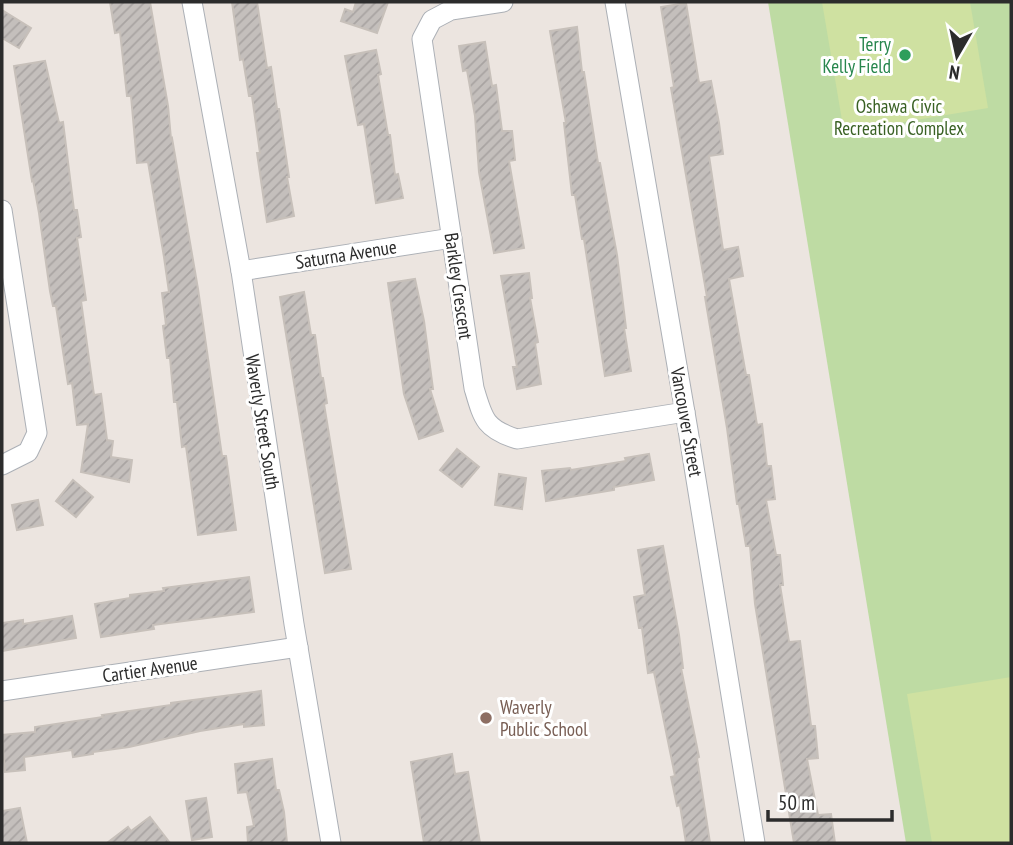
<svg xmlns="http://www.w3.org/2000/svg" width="1013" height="845" viewBox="0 0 1013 845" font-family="'PT Sans Narrow',sans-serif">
<defs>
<pattern id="building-hatch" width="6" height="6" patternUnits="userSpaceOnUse" patternTransform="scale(1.75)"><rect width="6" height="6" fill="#c4bfbc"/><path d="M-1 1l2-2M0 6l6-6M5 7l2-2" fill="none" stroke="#a9a4a2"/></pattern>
</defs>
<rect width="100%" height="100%" fill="#ece5e0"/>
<polygon fill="#bedba3" points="768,2 1011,2 1011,843 906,843"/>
<g fill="#cfe1a1">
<polygon points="822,2 970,2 988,108 844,132"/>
<polygon points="1011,677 1011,843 932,843 907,694"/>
</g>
<g fill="url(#building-hatch)" stroke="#c7c0ba" stroke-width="2">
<polygon points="110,2 150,2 168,106 171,139 172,138 198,289 222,456 226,456 236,530 198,535 186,446 182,447 177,402 174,402 170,358 167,358 163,326 166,325 162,293 169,292 164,257 148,162 137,163 131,96 127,96 120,32 115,33"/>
<polygon points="232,2 257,2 267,68 271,67 277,109 279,109 289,177 287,177 294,216 267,222 257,153 260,153 252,96 249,96 243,59 240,60"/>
<polygon points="356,2 388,2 377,33 341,21 345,9 353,12"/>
<polygon points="686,3 699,83 711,81 719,123 723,154 709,156 723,250 738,247 743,276 729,279 746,375 749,375 757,425 762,424 767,466 771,466 775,499 766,500 776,555 780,555 783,585 780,585 789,642 800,641 811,726 815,726 818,758 807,759 818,815 831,814 835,843 794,843 755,604 750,546 746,546 739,504 737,504 727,428 705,297 707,297 671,88 674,87 661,7"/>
<polygon points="2,10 31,28 19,48 2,38"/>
<polygon points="577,27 582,72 584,72 598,163 600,163 617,255 626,328 624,328 631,371 605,376 584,239 582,239 575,195 572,195 564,123 566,123 550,31"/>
<polygon points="485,42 492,86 496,85 502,131 512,131 515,160 509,161 524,248 494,253 479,172 475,116 467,70 463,71 459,46"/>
<polygon points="376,50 381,74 378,75 388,135 390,135 395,175 398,174 403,198 376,203 364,124 358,125 345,56"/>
<polygon points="45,61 59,123 63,122 74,210 77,210 81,237 77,238 86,300 81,301 94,395 101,394 107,440 113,441 111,457 132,460 129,482 81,472 88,424 77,425 72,383 68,384 56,306 53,306 50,291 39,213 33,180 32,181 14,66"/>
<polygon points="529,273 532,298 530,298 538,342 535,343 541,384 517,389 513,367 517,367 501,276"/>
<polygon points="415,279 424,321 433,389 430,389 443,431 419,439 404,394 388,283"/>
<polygon points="304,292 311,335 315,335 321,378 323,378 327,403 324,404 351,569 325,573 280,297"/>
<polygon points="457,449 479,467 462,487 440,470"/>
<polygon points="649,454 654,480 614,487 614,490 546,501 542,471 570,468 571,470 626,461 625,458"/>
<polygon points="499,474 526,478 522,509 495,505"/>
<polygon points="73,480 93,497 76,517 56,501"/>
<polygon points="38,500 43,525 17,530 12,505"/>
<polygon points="663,546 679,635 683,668 681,668 699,757 697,758 710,843 686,843 680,805 677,806 671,777 675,776 654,672 648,673 642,628 639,628 634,597 645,595 638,550"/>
<polygon points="249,577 254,612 153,625 154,629 101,637 95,604 130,598 130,595 164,591 163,588"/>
<polygon points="72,616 76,638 2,651 2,623 23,620 23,624"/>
<polygon points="261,691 264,725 244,727 244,724 200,731 129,747 93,752 93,754 73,757 72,750 24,757 25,770 5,772 2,735 35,732 35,727 103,717 102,715 171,705 171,703"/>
<polygon points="452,754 455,774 468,772 480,843 424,843 411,762"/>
<polygon points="272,759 276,790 279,790 284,812 287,843 248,843 247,827 254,826 247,792 238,793 235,764"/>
<polygon points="206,798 212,837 192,840 186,801"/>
<polygon points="20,808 27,843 2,843 2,811"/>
<polygon points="150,817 170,843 107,843 128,827 131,831"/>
</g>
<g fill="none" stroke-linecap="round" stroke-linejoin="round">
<g stroke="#acb0b6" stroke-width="21">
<g id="minor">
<polyline points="192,2 241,271 294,624 331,843"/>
<path d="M503,2L451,10L432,20L422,39L474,388C483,419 485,429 517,439L685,412"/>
<polyline points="615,2 688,430 755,843"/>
<polyline points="2,210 37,433 28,452 2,465"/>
<polyline points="241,271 452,238"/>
<polyline points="2,691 298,647"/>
</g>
</g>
<use href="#minor" stroke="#fff" stroke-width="19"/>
</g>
<circle fill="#2e9e5b" stroke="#fff" stroke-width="2.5" cx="905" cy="55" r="7"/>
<circle fill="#8d6e63" stroke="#fff" stroke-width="2.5" cx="486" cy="718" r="7"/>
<g text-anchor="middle" stroke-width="6" stroke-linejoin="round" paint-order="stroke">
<g font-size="19" fill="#27864d" stroke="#fff" text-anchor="end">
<text x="891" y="51">Terry<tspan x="891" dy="22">Kelly Field</tspan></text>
</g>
<g font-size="19" fill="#396124" stroke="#fff">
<text x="899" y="113">Oshawa Civic<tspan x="899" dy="22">Recreation Complex</tspan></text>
</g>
<g font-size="19" fill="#2c2c2c" stroke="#fff">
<text transform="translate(346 254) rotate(-9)" y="7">Saturna Avenue</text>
<text transform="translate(459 286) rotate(82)" y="7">Barkley Crescent</text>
<text transform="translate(263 422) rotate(81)" y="7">Waverly Street South</text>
<text transform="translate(687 422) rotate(80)" y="7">Vancouver Street</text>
<text transform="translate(150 669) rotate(-8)" y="7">Cartier Avenue</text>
</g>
<g font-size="19" fill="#785e54" stroke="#fff" text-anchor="start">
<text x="500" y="714">Waverly<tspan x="500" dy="22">Public School</tspan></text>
</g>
</g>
<rect width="1013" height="845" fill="none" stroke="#2c2c2c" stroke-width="7"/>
<g transform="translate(957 56) rotate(189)" stroke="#ffffff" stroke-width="5" paint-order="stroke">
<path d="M0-5L12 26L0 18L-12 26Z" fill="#2c2c2c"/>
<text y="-10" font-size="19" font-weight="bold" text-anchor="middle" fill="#2c2c2c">N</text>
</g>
<path d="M768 810v10h124v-10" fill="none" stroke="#2c2c2c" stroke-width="3.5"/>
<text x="778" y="810" font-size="21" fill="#2c2c2c" stroke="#ffffff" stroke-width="5" paint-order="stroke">50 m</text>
</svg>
